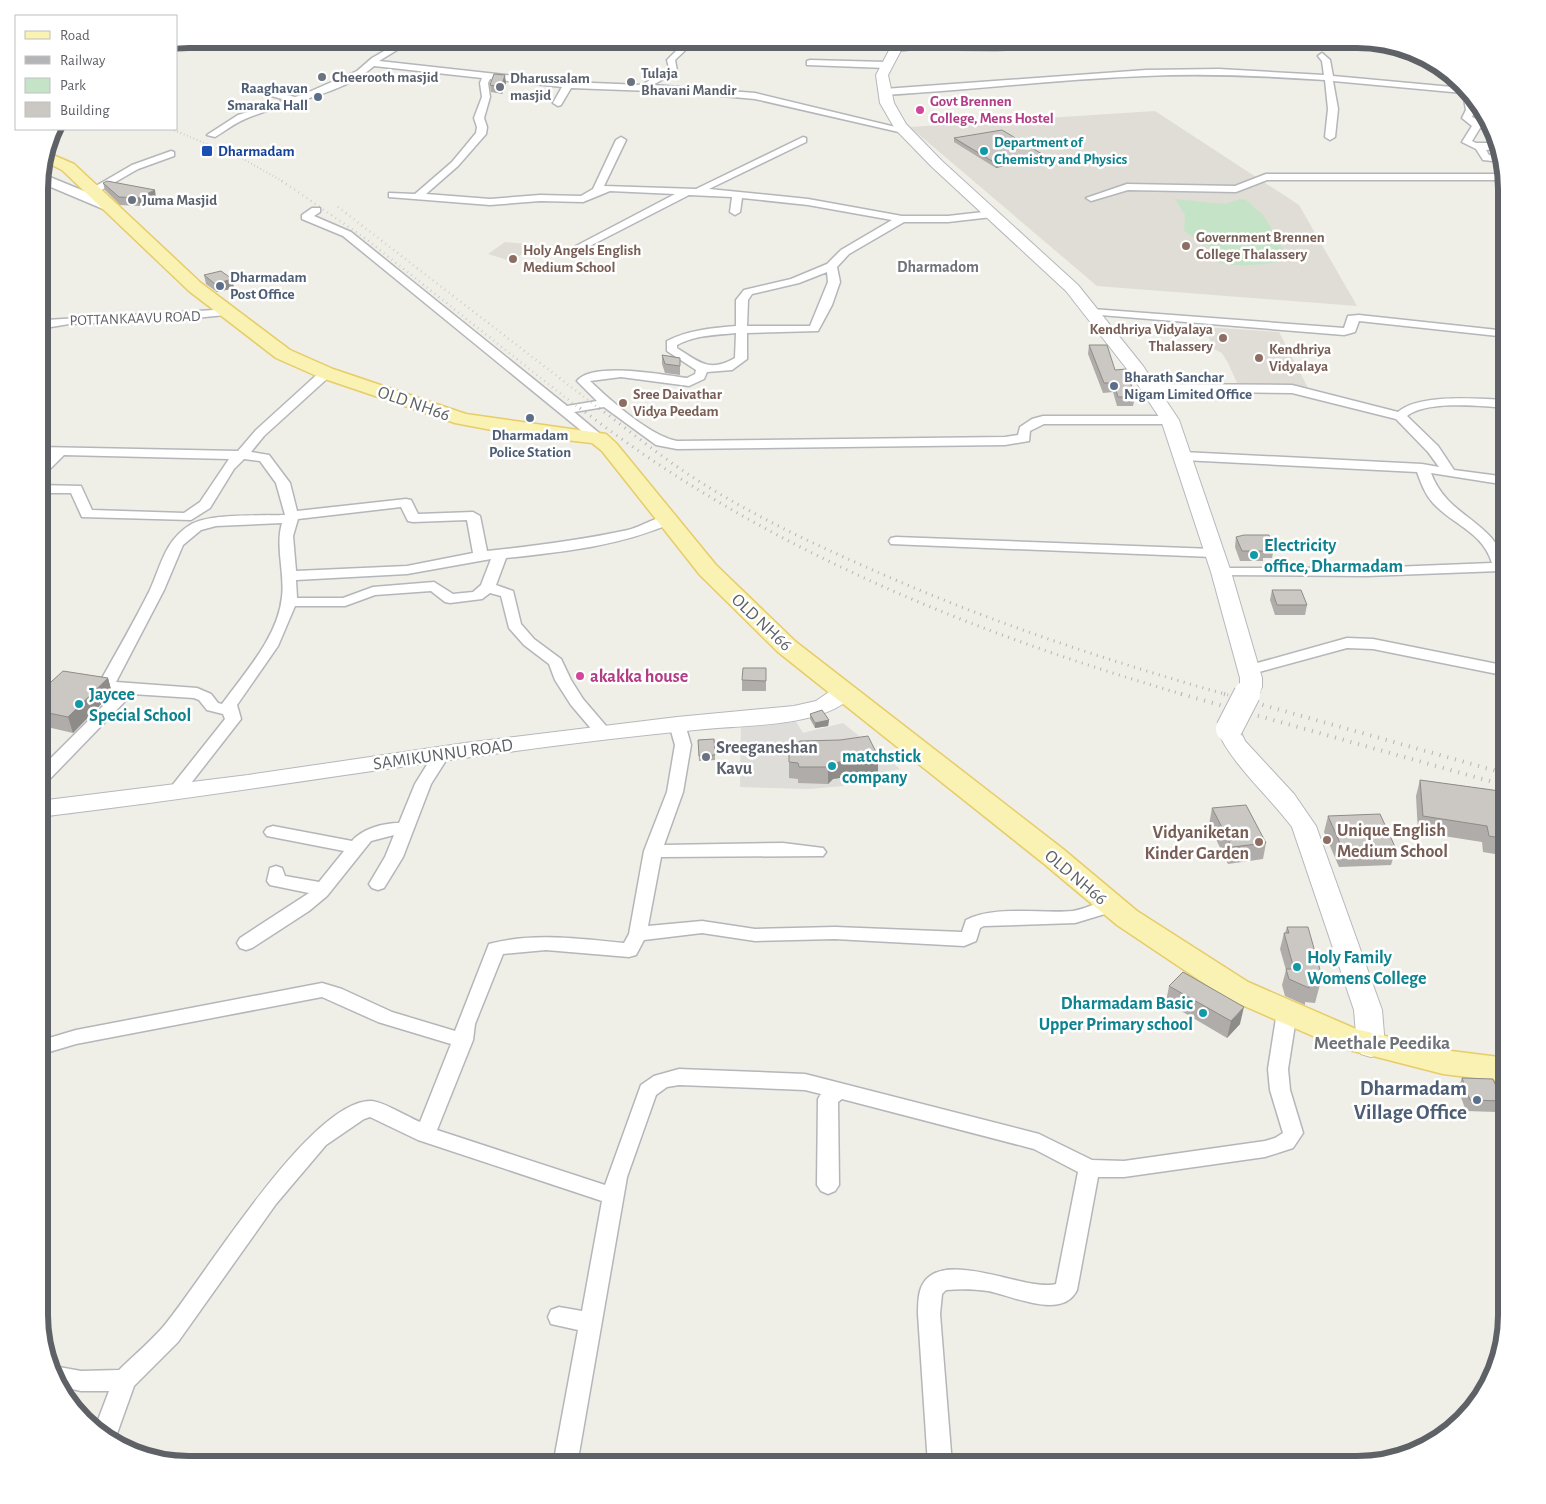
<svg xmlns="http://www.w3.org/2000/svg" width="1546" height="1504" viewBox="0 0 1546 1504" font-family="'Alegreya Sans',sans-serif">
<rect width="100%" height="100%" fill="#efeee7"/>
<polygon fill="#deddd9" points="794,718 803,733 843,723 900,769 864,776 843,786 809,789 740,787 741,723"/>
<g fill="#dfddd5">
<polygon points="1155,111 1299,205 1357,306 1097,286 910,127"/>
<polygon points="505,242 537,245 511,261 488,254"/>
<polygon points="1204,327 1279,332 1308,388 1239,387 1228,363 1222,353 1214,349"/>
</g>
<path fill="#c5e4c7" d="M1175,199L1225,204L1240,199L1246,200L1263,215L1274,232L1270,235C1278,240 1287,251 1285,261C1262,265 1226,269 1205,258L1214,254L1215,250L1184,231L1185,215Z"/>
<g fill="none" stroke-linecap="round" stroke-linejoin="round">
<g stroke="#b4b6ba" stroke-width="3">
<g id="minor">
<path d="M405,39H415L379,61L568,82L642,85L669,68L667,60L688,39H697L675,60L677,71L653,85L755,93L908,130L903,133L755,99L678,92L571,88L561,105L558,106L553,103L562,87L490,79L488,83L490,97L484,118L487,127L486,134L458,166L426,194L490,199L540,195L581,196L593,189L616,140L621,137L626,140L604,186L696,189L803,137L806,138V142L709,189L808,199L902,216H948L992,211L997,214L992,217L948,222H904L849,254L837,267L840,282L832,305L818,331L747,333V359L732,370L707,372L704,379L689,386L621,377L590,381C610,400 650,436 677,441L1005,437L1018,435L1020,427L1032,419L1043,416H1170L1176,420L1170,424H1044L1030,431L1029,441L1005,445L677,449L656,445L604,407L574,412L605,438L599,442L594,441L343,236L302,219V215L312,208H320V212L314,216L351,232L567,406L597,401L577,381C592,361 664,375 687,378L695,374L696,370L667,351V341C688,330 712,328 736,326V300L744,290L791,279L827,264L841,250L892,220L808,205L742,198L740,212L735,215L730,212L732,197L689,195L580,251L576,250V246L675,194L610,191L583,202L540,201L490,205L389,197V193L415,194L452,162L476,133L477,127L474,118L482,97L480,83L482,78L374,66C338,97 287,101 245,119C235,123 225,131 215,137L207,135L238,115L286,100L264,94V90L295,97L302,95L357,71L372,58ZM827,272L828,282L810,326H747L748,300L752,294L799,283ZM736,333L735,358C709,373 699,362 677,348V345C695,335 716,335 736,333Z"/>
<polygon points="1140,39 1210,39 1206,41 996,50 914,49 896,51 892,48 914,43 996,44"/>
<path d="M1322,53L1330,60L1333,76L1463,88L1465,86C1475,93 1477,107 1472,117L1491,126L1486,129L1480,128L1472,141L1476,143H1498L1499,149L1486,150L1489,155L1501,156L1502,162L1483,160L1476,149L1462,142L1472,126L1462,118L1466,110L1463,93L1333,81L1338,109L1335,137L1330,140L1325,137L1328,109L1325,80C1265,76 1206,73 1146,76C1058,79 971,90 884,95L880,92L884,89L1146,70L1219,69L1324,75L1322,61L1318,56Z"/>
<polygon points="810,60 886,62 890,65 886,68 807,65 807,61"/>
<polygon points="171,151 174,152 174,156 138,169 98,192 89,190 132,165"/>
<polygon points="1266,174 1504,174 1506,180 1267,180 1236,192 1128,190 1091,201 1086,198 1127,184 1235,186"/>
<polygon points="231,309 237,312 235,314 185,319 69,324 39,329 39,322 46,320"/>
<polygon points="1092,309 1344,328 1348,316 1359,315 1507,331 1507,337 1359,321 1355,332 1344,335 1088,314 1088,310"/>
<path d="M326,369L330,370L332,373L330,376L264,436L251,452L269,455L290,483L297,511L406,499L411,500L418,514L473,512L480,516L487,551C535,546 581,540 628,530C642,527 659,514 672,517L674,520L672,523C620,546 562,552 506,558L496,585L513,591L521,624L534,639L561,659L571,680L583,699L613,734L611,738H599L571,705L555,680L549,664L524,645L509,628L501,596L490,593L482,599L450,603L445,602L431,591L375,595L345,606H295L278,646L237,705L241,719L181,796H169L167,792L225,719L223,714L207,710L199,700L194,698L132,694L45,784L39,785V770L117,692L82,685L79,682L87,677L101,680C117,651 134,622 149,592C161,567 164,541 190,525C209,513 262,516 285,515L276,483L260,461L244,459L234,469L210,508L191,520L82,517L71,493H39V485L81,486L92,510L184,513L200,502L229,459L64,455L44,475L39,476V465L49,455H39V447L238,451L256,430L322,370ZM401,507L408,521L413,522L467,520L473,553L407,566L296,571L293,536L298,519ZM282,523C275,547 285,573 282,597C278,637 245,672 222,704L218,703L211,694L197,688L116,682L164,590L183,545L201,530L216,526ZM491,559L481,585L473,592L453,594L434,582L373,587L343,598H297L296,580L407,574Z"/>
<path d="M1149,384L1292,385L1398,412C1420,393 1479,399 1507,400V408C1483,406 1426,400 1407,416L1438,446L1454,470L1507,477V485L1431,473C1448,519 1493,518 1507,567L1500,571L1367,576L1216,575L1214,572L1221,568H1367L1492,563C1483,532 1453,525 1433,503C1425,494 1421,483 1417,472L1183,460L1177,456L1183,452L1422,464L1439,467L1428,452L1396,419L1292,393L1145,391L1143,388L1145,385Z"/>
<polygon points="39,385 47,386 49,389 47,392 39,393"/>
<polygon points="896,537 1213,549 1220,553 1213,557 891,544 889,541 891,538"/>
<polygon points="1347,638 1373,639 1507,666 1507,676 1373,649 1347,648 1248,675 1240,670 1243,667"/>
<path d="M677,719L685,724L691,745L683,792L664,845L783,843L823,848L826,852L823,856L661,857L648,926L702,921L755,929L835,927L962,932L966,920C994,905 1041,914 1073,911C1088,909 1104,897 1118,902L1121,906L1118,910L1075,923L984,926L980,928L976,941L964,946L835,939L755,941L702,933L644,940L636,955L629,957L546,950L503,954L475,1024L473,1040L437,1130L605,1185L641,1085L654,1076L679,1069L805,1074L1039,1134L1092,1160L1124,1161L1265,1141L1275,1138L1283,1133L1270,1090L1268,1069L1277,1012L1280,1007L1287,1005L1294,1007L1297,1012L1288,1069L1290,1090L1303,1133L1293,1148L1265,1157L1124,1177H1098L1077,1290C1062,1321 1011,1295 988,1291C974,1289 960,1289 946,1290L942,1294L940,1314L952,1465H928L918,1314C918,1307 918,1298 920,1291C934,1242 1026,1293 1056,1284L1078,1172L1034,1149L842,1099L838,1102L839,1185L835,1191L828,1194L821,1191L817,1185L818,1099L821,1094L805,1090L679,1085L667,1087L656,1095L627,1177L577,1465H553L578,1330L551,1324L548,1317L551,1310L559,1307L582,1311L602,1201L418,1140L370,1117L364,1119L326,1145L276,1204L178,1342L134,1386L114,1442L95,1428L109,1391H81L58,1386L50,1373L48,1365L81,1371L119,1370C133,1356 150,1342 163,1327C202,1281 310,1100 371,1101C382,1101 408,1117 420,1122L451,1044L378,1022L322,997L76,1044L39,1055V1041L76,1030L322,983L342,989L392,1012L455,1031L489,944C533,932 580,939 624,943L629,934L644,851L667,792L675,745L669,724Z"/>
<path d="M442,749L448,750L450,754L431,784L403,857L384,888L378,890L372,888L369,884L385,857L394,835L371,841L327,896L309,911L252,948L246,950L240,948L237,943L240,938L309,893L270,885L267,881L270,868L276,866L282,868L285,876L319,882L344,851L267,836L264,832L267,828L273,826L352,841C362,829 383,823 399,823L415,784L436,750Z"/>
</g>
</g>
<g stroke="#b4b6ba" stroke-width="3">
<polygon id="tertiary" points="40,173 118,205 120,208 118,211 108,211 39,182"/>
</g>
<g stroke="#b5b8bd" stroke-width="2">
<g id="secondary">
<polygon points="895,39 907,39 888,75 894,103 906,124 942,161 1078,285 1143,366 1179,420 1231,572 1262,678 1262,687 1259,692 1251,694 1243,692 1240,687 1240,678 1211,572 1161,420 1130,373 1066,291 932,167 895,129 880,103 876,75"/>
<path d="M844,685L852,687L855,692C832,727 744,725 705,729C482,750 261,791 39,817V801L248,775L465,743L677,717L794,706L816,701L836,687Z"/>
<path d="M1229,722L1237,724L1245,741L1294,794L1316,826L1382,1010L1385,1046L1381,1054L1371,1057L1361,1054L1357,1046L1354,1010L1292,827C1270,797 1229,762 1217,729L1221,724Z"/>
</g>
</g>
<g stroke="#e7cc67" stroke-width="3">
<polygon id="primary" points="46,152 74,164 201,283 290,350 333,369 466,414 606,434 616,443 716,565 796,642 1063,849 1137,911 1248,982 1356,1029 1443,1050 1507,1058 1507,1082 1443,1074 1338,1047 1226,998 1117,925 1043,863 778,652 700,575 602,451 592,443 513,434 455,423 319,377 276,358 189,291 62,170 44,161"/>
</g>
<use href="#minor" fill="#fff" fill-rule="evenodd"/>
<use href="#tertiary" fill="#fff" fill-rule="evenodd"/>
<use href="#secondary" fill="#fff" fill-rule="evenodd"/>
<use href="#primary" fill="#f9f2b2" fill-rule="evenodd"/>
<polyline stroke="#b4b5b6" stroke-width="2" stroke-dasharray="0.5 3" stroke-linecap="butt" points="171,129 243,159 284,182"/>
<g stroke="#b4b5b6" stroke-width="2.5" stroke-dasharray="0.5 4.5" stroke-linecap="butt">
<polyline points="282,181 366,239 581,410"/>
<polyline points="338,207 601,410"/>
</g>
<g stroke="#b4b5b6" stroke-width="3" stroke-dasharray="1 5.5" stroke-linecap="butt">
<path d="M580,408C759,547 969,632 1185,695"/>
<path d="M599,408C635,435 671,465 710,488C756,516 805,540 855,562C975,617 1101,659 1228,695"/>
</g>
<g stroke="#b4b5b6" stroke-width="4" stroke-dasharray="1 7" stroke-linecap="butt">
<polyline points="1181,694 1507,786"/>
<polyline points="1224,694 1507,774"/>
</g>
<g stroke="#b5b8bd" stroke-width="22" stroke-linecap="butt">
<polyline id="secondary-bridge-far1" points="1247,695 1251,687"/>
</g>
<g stroke="#b5b8bd" stroke-width="28" stroke-linecap="butt">
<polyline id="secondary-bridge" points="1229,729 1247,694"/>
</g>
<use href="#secondary-bridge-far1" stroke="#fff" stroke-width="21"/>
<use href="#secondary-bridge" stroke="#fff" stroke-width="26"/>
</g>
<g fill="#afaca9">
<polygon points="506,83 502,94 491,92 490,85"/>
<polygon points="954,138 1041,158 996,168 954,142"/>
<polygon points="103,183 156,198 139,206 120,205 105,190"/>
<polygon points="204,275 232,279 234,288 217,292 206,284"/>
<polygon points="1089,345 1115,370 1135,397 1133,406 1117,406 1113,392 1103,393 1088,354"/>
<polygon points="662,355 680,358 680,375 665,373 662,364"/>
<polygon points="1236,537 1274,548 1272,558 1263,558 1263,561 1240,561 1235,547"/>
<polygon points="1272,590 1307,605 1305,615 1275,615 1270,600"/>
<polygon points="766,668 766,691 742,691 742,680"/>
<polygon points="108,678 112,693 73,733 43,726 39,730 39,693"/>
<polygon points="810,714 829,720 828,726 815,728 810,719"/>
<polygon points="714,739 715,760 699,761 698,740"/>
<polygon points="789,745 878,756 878,772 833,779 828,784 798,783 798,779 789,778"/>
<polygon points="1420,780 1507,792 1507,856 1483,852 1482,842 1418,832 1416,796"/>
<polygon points="1212,808 1266,843 1263,859 1228,864 1209,825"/>
<polygon points="1328,816 1396,849 1391,865 1339,867 1324,832"/>
<polygon points="1287,927 1322,977 1315,1003 1305,1002 1305,1005 1285,996 1282,985 1286,970 1280,949 1284,933 1285,933"/>
<polygon points="1169,986 1240,1024 1227,1038 1166,1002"/>
<polygon points="1462,1078 1502,1101 1497,1112 1466,1111 1458,1089"/>
</g>
<g fill="#8e8c89">
<polygon points="505,75 506,83 502,94 501,87"/>
<polygon points="1042,154 1041,158 996,168 997,164"/>
<polygon points="155,190 156,198 139,206 138,198"/>
<polygon points="232,279 234,288 217,292 215,284"/>
<polygon points="108,678 112,693 73,733 68,717"/>
<polygon points="39,713 43,726 39,730"/>
<polygon points="829,720 828,726 815,728 815,723"/>
<polygon points="878,756 878,772 833,779 828,784 828,767 833,763"/>
<polygon points="1244,1007 1240,1024 1227,1038 1231,1021"/>
</g>
<g fill="#cbc8c4" stroke="#8e8c89">
<polygon points="494,74 505,75 501,87 490,85"/>
<polygon points="1002,130 1042,154 997,164 954,138"/>
<polygon points="107,181 155,190 138,198 119,197 103,183"/>
<polygon points="221,271 232,279 215,284 204,275"/>
<polygon points="1089,345 1107,345 1115,370 1126,369 1135,397 1118,397 1114,383 1104,383"/>
<polygon points="662,355 680,358 680,366 665,364"/>
<polygon points="1244,535 1269,535 1274,548 1263,548 1265,551 1242,551 1236,537"/>
<polygon points="1272,590 1301,590 1307,605 1277,605"/>
<polygon points="743,668 766,668 766,681 742,680"/>
<polygon points="63,671 108,678 68,717 39,711 39,693"/>
<polygon points="822,710 829,720 815,723 810,714"/>
<polygon points="868,736 878,756 833,763 828,767 799,767 798,763 789,762 789,745 796,744 800,741 840,740"/>
<polygon points="714,739 715,755 699,756 698,740"/>
<polygon points="1420,780 1507,792 1507,839 1489,836 1487,826 1423,816"/>
<polygon points="1246,805 1266,843 1232,847 1212,808"/>
<polygon points="1380,814 1396,849 1343,850 1328,816"/>
<polygon points="1287,927 1308,927 1322,977 1317,977 1320,986 1309,986 1309,988 1289,979 1286,969 1294,969 1284,933 1289,933"/>
<polygon points="1183,972 1244,1007 1231,1021 1169,986"/>
<polygon points="1462,1078 1493,1079 1502,1101 1470,1100"/>
</g>
<g fill="#6b7280" stroke="#fff" stroke-width="2">
<circle cx="322" cy="77" r="5"/>
<circle cx="631" cy="82" r="5"/>
<circle cx="500" cy="87" r="5"/>
<circle cx="132" cy="200" r="5"/>
<circle cx="706" cy="757" r="5"/>
</g>
<g fill="#5c6f8a" stroke="#fff" stroke-width="2">
<circle cx="318" cy="97" r="5"/>
<circle cx="220" cy="286" r="5"/>
<circle cx="1114" cy="386" r="5"/>
<circle cx="530" cy="418" r="5"/>
<circle cx="1477" cy="1100" r="5"/>
</g>
<g fill="#d1479c" stroke="#fff" stroke-width="2">
<circle cx="920" cy="110" r="5"/>
<circle cx="580" cy="676" r="5"/>
</g>
<rect fill="#1a4fb4" stroke="#fff" stroke-width="2" x="201" y="145" width="12" height="12" rx="2.5"/>
<g fill="#0f9aa8" stroke="#fff" stroke-width="2">
<circle cx="984" cy="151" r="5"/>
<circle cx="1254" cy="555" r="5"/>
<circle cx="79" cy="704" r="5"/>
<circle cx="832" cy="766" r="5"/>
<circle cx="1297" cy="967" r="5"/>
<circle cx="1203" cy="1013" r="5"/>
</g>
<g fill="#8d6e63" stroke="#fff" stroke-width="2">
<circle cx="1186" cy="246" r="5"/>
<circle cx="513" cy="259" r="5"/>
<circle cx="1223" cy="338" r="5"/>
<circle cx="1259" cy="358" r="5"/>
<circle cx="623" cy="403" r="5"/>
<circle cx="1327" cy="840" r="5"/>
<circle cx="1259" cy="842" r="5"/>
</g>
<g text-anchor="middle" stroke-width="5" stroke-linejoin="round" paint-order="stroke">
<g font-size="15" font-weight="bold" fill="#5b616d" stroke="#fff" text-anchor="start">
<text x="641" y="78">Tulaja<tspan x="641" dy="17">Bhavani Mandir</tspan></text>
<text x="332" y="82">Cheerooth masjid</text>
<text x="510" y="83">Dharussalam<tspan x="510" dy="17">masjid</tspan></text>
<text x="142" y="205">Juma Masjid</text>
</g>
<g font-size="15" font-weight="bold" fill="#4e5e75" stroke="#fff" text-anchor="start">
<text x="308" y="93" text-anchor="end">Raaghavan<tspan x="308" dy="17">Smaraka Hall</tspan></text>
<text x="230" y="282">Dharmadam<tspan x="230" dy="17">Post Office</tspan></text>
<text x="1124" y="382">Bharath Sanchar<tspan x="1124" dy="17">Nigam Limited Office</tspan></text>
<text x="530" y="440" text-anchor="middle">Dharmadam<tspan x="530" dy="17">Police Station</tspan></text>
</g>
<g font-size="15" font-weight="bold" fill="#b23c85" stroke="#fff" text-anchor="start">
<text x="930" y="106">Govt Brennen<tspan x="930" dy="17">College, Mens Hostel</tspan></text>
</g>
<g font-size="15" font-weight="bold" fill="#0d838f" stroke="#fff" text-anchor="start">
<text x="994" y="147">Department of<tspan x="994" dy="17">Chemistry and Physics</tspan></text>
</g>
<g font-size="15" font-weight="bold" fill="#164399" stroke="#fff" text-anchor="start">
<text x="218" y="156">Dharmadam</text>
</g>
<g font-size="15" font-weight="bold" fill="#785e54" stroke="#fff" text-anchor="start">
<text x="1196" y="242">Government Brennen<tspan x="1196" dy="17">College Thalassery</tspan></text>
<text x="523" y="255">Holy Angels English<tspan x="523" dy="17">Medium School</tspan></text>
<text x="1213" y="334" text-anchor="end">Kendhriya Vidyalaya<tspan x="1213" dy="17">Thalassery</tspan></text>
<text x="1269" y="354">Kendhriya<tspan x="1269" dy="17">Vidyalaya</tspan></text>
<text x="633" y="399">Sree Daivathar<tspan x="633" dy="17">Vidya Peedam</tspan></text>
</g>
<g font-size="15" fill="#5e6166" stroke="#fff">
<text transform="translate(135 318) rotate(-2)" y="5">POTTANKAAVU ROAD</text>
</g>
<g font-size="16" font-weight="bold" fill="#6f7378" stroke="#fff">
<text x="938" y="272">Dharmadom</text>
</g>
<g font-size="18" fill="#5e6166" stroke="#fff">
<text transform="translate(414 403) rotate(19)" y="6">OLD NH66</text>
<text transform="translate(762 622) rotate(43)" y="6">OLD NH66</text>
<text transform="translate(443 754) rotate(-8)" y="6">SAMIKUNNU ROAD</text>
<text transform="translate(1076 877) rotate(40)" y="6">OLD NH66</text>
</g>
<g font-size="18" font-weight="bold" fill="#0d838f" stroke="#fff" text-anchor="start">
<text x="1264" y="551">Electricity<tspan x="1264" dy="21">office, Dharmadam</tspan></text>
<text x="89" y="700">Jaycee<tspan x="89" dy="21">Special School</tspan></text>
<text x="842" y="762">matchstick<tspan x="842" dy="21">company</tspan></text>
<text x="1307" y="963">Holy Family<tspan x="1307" dy="21">Womens College</tspan></text>
<text x="1193" y="1009" text-anchor="end">Dharmadam Basic<tspan x="1193" dy="21">Upper Primary school</tspan></text>
</g>
<g font-size="18" font-weight="bold" fill="#b23c85" stroke="#fff" text-anchor="start">
<text x="590" y="682">akakka house</text>
</g>
<g font-size="18" font-weight="bold" fill="#5b616d" stroke="#fff" text-anchor="start">
<text x="716" y="753">Sreeganeshan<tspan x="716" dy="21">Kavu</tspan></text>
</g>
<g font-size="18" font-weight="bold" fill="#785e54" stroke="#fff" text-anchor="start">
<text x="1337" y="836">Unique English<tspan x="1337" dy="21">Medium School</tspan></text>
<text x="1249" y="838" text-anchor="end">Vidyaniketan<tspan x="1249" dy="21">Kinder Garden</tspan></text>
</g>
<g font-size="19" font-weight="bold" fill="#6f7378" stroke="#fff">
<text x="1382" y="1049">Meethale Peedika</text>
</g>
<g font-size="21" font-weight="bold" fill="#4e5e75" stroke="#fff" text-anchor="end">
<text x="1467" y="1095">Dharmadam<tspan x="1467" dy="24">Village Office</tspan></text>
</g>
</g>
<path d="M0 0H1546V1504H0ZM189 48H1357A141 141 0 0 1 1498 189V1315A141 141 0 0 1 1357 1456H189A141 141 0 0 1 48 1315V189A141 141 0 0 1 189 48Z" fill="#fff" fill-rule="evenodd"/>
<path fill="none" stroke="#5e6166" stroke-width="6" d="M189 48H1357A141 141 0 0 1 1498 189V1315A141 141 0 0 1 1357 1456H189A141 141 0 0 1 48 1315V189A141 141 0 0 1 189 48Z"/>
<rect x="15" y="15" width="162" height="115" fill="#ffffff" stroke="#bfc0c2"/>
<rect x="25" y="31" width="25" height="8" fill="#f9f2b2" stroke="#bfc0c2"/>
<text x="60" y="40" font-size="15" fill="#5e6166">Road</text>
<rect x="25" y="56" width="25" height="8" fill="#b4b5b6" stroke="#bfc0c2"/>
<text x="60" y="65" font-size="15" fill="#5e6166">Railway</text>
<rect x="25" y="78" width="25" height="15" fill="#c5e4c7" stroke="#bfc0c2"/>
<text x="60" y="90" font-size="15" fill="#5e6166">Park</text>
<rect x="25" y="102" width="25" height="15" fill="#cbc8c4" stroke="#bfc0c2"/>
<text x="60" y="115" font-size="15" fill="#5e6166">Building</text>
</svg>
